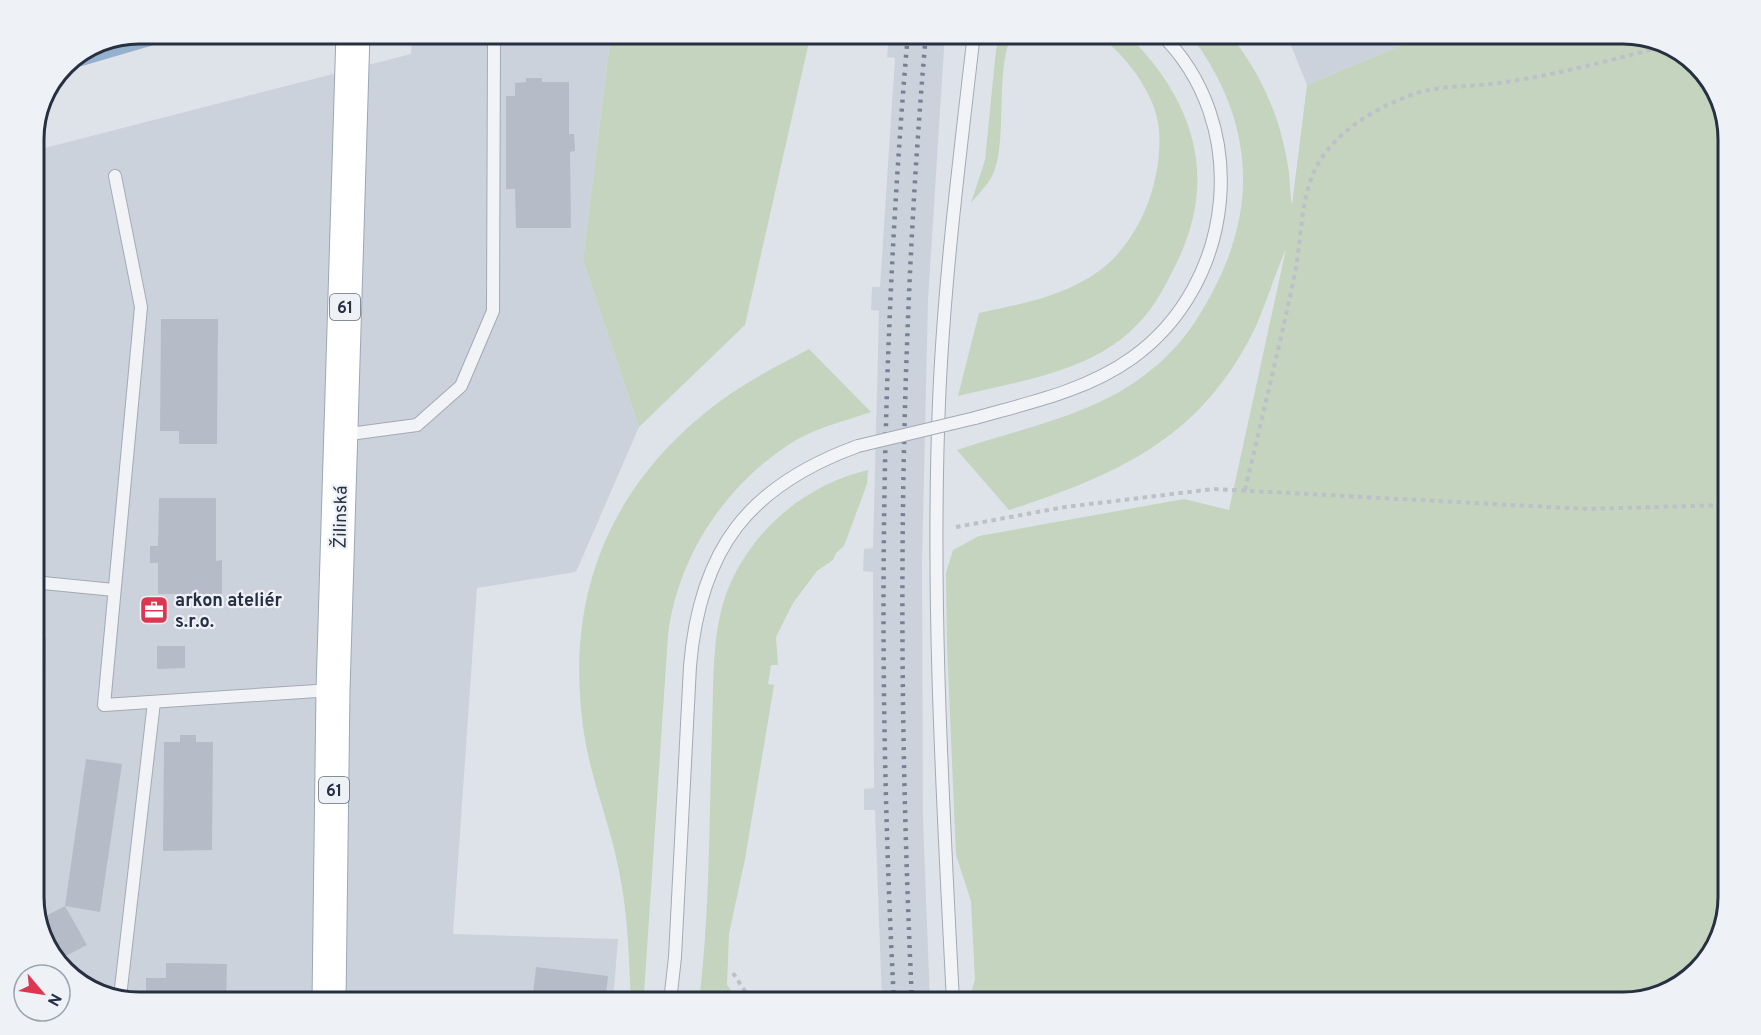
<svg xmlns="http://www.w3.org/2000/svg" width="1761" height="1035" viewBox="0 0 1761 1035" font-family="Overpass,sans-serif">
<rect width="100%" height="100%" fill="#dee3e9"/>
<g fill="#ccd2dc">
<polygon points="412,33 611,33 583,260 639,427 576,572 477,588 453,934 618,939 613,1002 138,1002 85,988 47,950 33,903 33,151 411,54"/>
<polygon points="897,33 945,33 928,300 922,563 923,820 930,1002 882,1002 875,810 864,810 864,789 874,788 873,572 863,571 864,549 873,548 879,311 871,310 872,287 880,287 895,58 887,57 889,35 897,36"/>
<polygon points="1286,33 1431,33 1307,85"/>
</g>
<g fill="#c4d4be">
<polygon points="611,33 811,33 745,325 639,427 583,260"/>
<path d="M1000,33H1014C994,61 1008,138 994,172C989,184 979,193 971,203L985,160L996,50Z"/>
<path d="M1095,33L1128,35C1197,104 1220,183 1172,272C1159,299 1144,322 1120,340C1075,374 1012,383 958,396L979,313C1021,304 1063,297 1099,271C1140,241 1163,181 1159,130C1157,95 1124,52 1095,33Z"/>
<path d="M1189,33H1229C1262,75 1282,120 1289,173C1290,183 1290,195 1292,205L1307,85L1431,33H1623L1676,47L1714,85L1728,132V897L1714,950L1675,988L1623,1002H968L975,980L971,901L956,855L947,645L946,573L953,550L979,536L1184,499L1229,510L1286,249C1275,274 1267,301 1256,326C1203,437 1120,474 1009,510L957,450C1013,431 1083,417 1132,384C1171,358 1193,330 1214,289C1261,199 1250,113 1189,33Z"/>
<path d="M809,349L871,412C847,420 820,427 798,439C727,481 678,555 668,635L644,994L641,1002H631C629,958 628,914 619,871C610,822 589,776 583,726C565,593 611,483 719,402C747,381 779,365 809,349Z"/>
<path d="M868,470L867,484L844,546L836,553L833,560L817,571L793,603L776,637L778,665H771L768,684L774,685L745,859L729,934L727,985L740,1002H699C710,912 709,820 712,729C714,683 711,632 728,589C753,529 805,485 868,470Z"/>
</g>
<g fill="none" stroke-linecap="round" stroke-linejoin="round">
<polyline stroke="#95b1cd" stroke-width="9" points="63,67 179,33"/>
</g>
<g fill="#b5bcc7">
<polygon points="526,78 542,78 542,82 569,82 569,134 574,134 575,151 570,152 571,228 516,228 515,189 506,189 506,96 515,96 515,83 526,82"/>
<polygon points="161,319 218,319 217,444 179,444 179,431 160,431"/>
<polygon points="159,498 216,498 216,561 222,560 222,594 158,594 158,563 150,563 150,546 158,546"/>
<polygon points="33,638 46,638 42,898 33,898"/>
<polygon points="157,646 185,646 185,668 157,669"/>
<polygon points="180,735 196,735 196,742 213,742 212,850 163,851 164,742 180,742"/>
<polygon points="86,759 122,764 100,912 65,906 87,945 58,960 47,950 38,920 65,906"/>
<polygon points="166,963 227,964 226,1002 146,1002 146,978 166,978"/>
<polygon points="536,967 608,976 605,1002 533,994"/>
</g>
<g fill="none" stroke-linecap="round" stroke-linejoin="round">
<g stroke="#a3aab4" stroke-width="14">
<g id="lane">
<polyline points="115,176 141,307 104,705 332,690"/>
<path d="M975,418C1028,403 1086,391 1132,358C1236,284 1253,123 1160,33"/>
<polyline points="342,435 417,425 461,386 493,311 494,42 498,33"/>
<polyline points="33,582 114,590"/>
<polyline points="120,997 154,702"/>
<path d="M670,1002L675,957L690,666C700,549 748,486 858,446"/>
<path d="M953,1002C943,802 931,602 939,402C944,279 960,155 974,33"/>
</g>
</g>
<g stroke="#9ca7b6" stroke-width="35">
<polyline id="primary" points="329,1002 333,690 353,33"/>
</g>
<g stroke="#bcc0c8" stroke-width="4" stroke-dasharray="4.5 4.5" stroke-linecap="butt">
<path d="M1245,490C1262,417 1280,345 1295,273C1302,237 1300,194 1319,162C1339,129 1379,106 1414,94C1440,85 1472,87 1499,83C1556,75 1612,60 1668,45"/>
<polyline points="956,527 1065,507 1214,489 1587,509 1728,505"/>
<polyline points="733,973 752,1002"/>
</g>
<use href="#lane" stroke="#f1f3f7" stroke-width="12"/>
<use href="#primary" stroke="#fff" stroke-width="33"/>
<g stroke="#768294" stroke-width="4.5" stroke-dasharray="3 6" stroke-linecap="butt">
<path d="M894,1002C877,679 880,355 908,33"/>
<path d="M912,1002C897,678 898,356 926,33"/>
</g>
<g stroke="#a3aab4" stroke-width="14" stroke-linecap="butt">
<polyline id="lane-bridge" points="858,446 975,418"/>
</g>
<use href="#lane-bridge" stroke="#f1f3f7" stroke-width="12"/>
</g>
<defs>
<g id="office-square" transform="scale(1.5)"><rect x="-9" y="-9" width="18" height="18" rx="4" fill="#dc3650" stroke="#eef2f7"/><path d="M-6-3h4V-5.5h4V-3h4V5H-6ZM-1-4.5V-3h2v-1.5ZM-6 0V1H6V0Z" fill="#fff"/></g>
</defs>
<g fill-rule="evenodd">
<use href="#office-square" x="154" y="610"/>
</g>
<g text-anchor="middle" stroke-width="4.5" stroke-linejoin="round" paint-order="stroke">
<g fill="#eef2f7" stroke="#626a78" stroke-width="1.5">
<rect x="330" y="294" width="30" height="26" rx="4.5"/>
<rect x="319" y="777" width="30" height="26" rx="4.5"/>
</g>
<g font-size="16" font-weight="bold" fill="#263042">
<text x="345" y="313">61</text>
<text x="334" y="796">61</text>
</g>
<g font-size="18" fill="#263042" stroke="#eef2f7">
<text transform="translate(340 517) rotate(-89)" y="6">Žilinská</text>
</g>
<g font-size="18" font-weight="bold" fill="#263042" stroke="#eef2f7" text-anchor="start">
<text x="175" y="606">arkon ateliér<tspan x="175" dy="21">s.r.o.</tspan></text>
</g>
</g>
<path d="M0 0H1761V1035H0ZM139 44H1623A95 95 0 0 1 1718 139V897A95 95 0 0 1 1623 992H139A95 95 0 0 1 44 897V139A95 95 0 0 1 139 44Z" fill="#eef2f7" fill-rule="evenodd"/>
<path fill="none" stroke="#263042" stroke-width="3" d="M139 44H1623A95 95 0 0 1 1718 139V897A95 95 0 0 1 1623 992H139A95 95 0 0 1 44 897V139A95 95 0 0 1 139 44Z"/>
<g transform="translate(42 993) rotate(119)"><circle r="28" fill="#eef2f7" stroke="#9ea4af" stroke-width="1.5"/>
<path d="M0-4.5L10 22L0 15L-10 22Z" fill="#dc3650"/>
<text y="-9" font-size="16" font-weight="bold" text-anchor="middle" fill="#263042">N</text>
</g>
</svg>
